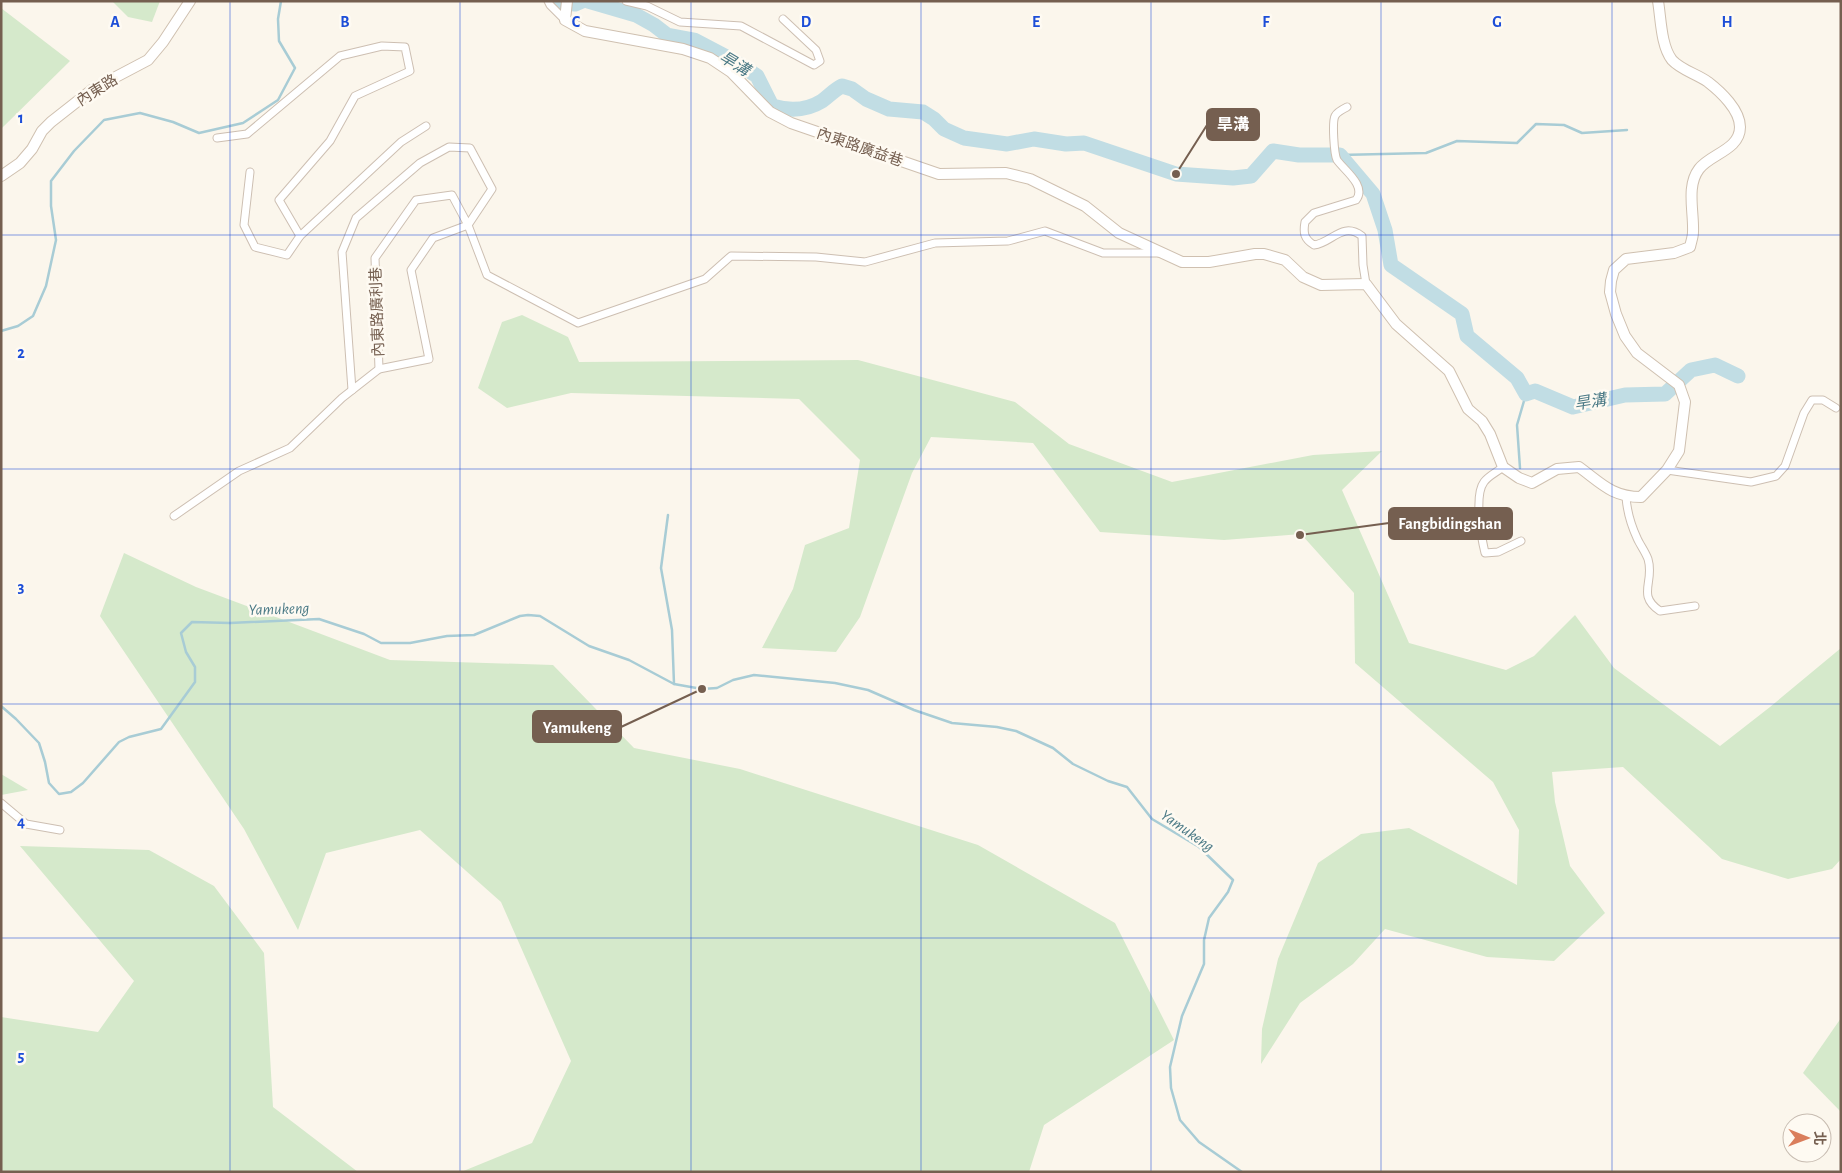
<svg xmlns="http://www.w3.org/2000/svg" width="1842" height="1173" viewBox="0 0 1842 1173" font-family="'Alegreya Sans','Noto Sans TC',sans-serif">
<rect width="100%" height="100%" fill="#fbf6ec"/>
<g fill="#d5e9cb">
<polygon points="112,1 160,1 152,22 128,17"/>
<polygon points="1,8 70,61 2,128 1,128"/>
<polygon points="522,315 568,337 579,362 858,360 1015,402 1069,444 1172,482 1313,455 1382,451 1342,490 1409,643 1506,670 1534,656 1575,615 1614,668 1720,746 1770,707 1841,648 1841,859 1832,869 1788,879 1722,859 1623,767 1552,772 1555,802 1570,866 1605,913 1554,961 1487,957 1385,929 1353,964 1300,1003 1261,1064 1262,1029 1278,959 1318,863 1361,834 1409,828 1517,885 1519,830 1493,782 1355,663 1354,593 1301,534 1224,540 1100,532 1033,443 931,437 912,473 860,617 836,652 762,648 793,589 805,545 849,528 860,460 799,399 571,393 507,408 478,388 502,322"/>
<polygon points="124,553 196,587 390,660 553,665 634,748 740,769 978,845 1115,923 1174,1040 1044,1125 1029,1172 461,1172 532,1143 571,1061 501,902 420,830 326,853 298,930 244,829 100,616"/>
<polygon points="1,774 28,790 1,795"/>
<polygon points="20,846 149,850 214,886 264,953 273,1107 358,1172 1,1172 1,1017 98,1032 134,981"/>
<polygon points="1841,1018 1841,1112 1803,1073"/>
</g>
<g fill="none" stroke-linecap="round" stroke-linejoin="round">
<g stroke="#a8ccd5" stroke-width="2.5">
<polyline points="1340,155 1426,153 1457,141 1517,143 1536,124 1564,125 1582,133 1627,130"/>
<polyline points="1,331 18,326 33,316 46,286 56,240 51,206 51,181 74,151 104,120 140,113 173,122 199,133 243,123 278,100 295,68 279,41 278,19 281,1"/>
<polyline points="1520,468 1517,425 1526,394"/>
<polyline points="668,515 661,568 672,630 674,684"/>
<polyline points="1,706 16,719 39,743 45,762 49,783 59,794 71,792 83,783 119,742 129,737 161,729 195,682 195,667 186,652 181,633 192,622 230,623 319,619 364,634 381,643 410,643 447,636 474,635 520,616 528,615 540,616 589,646 629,660 674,684 702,689 717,688 733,680 754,675 835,683 868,690 914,710 952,723 997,727 1016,731 1053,748 1073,764 1108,781 1127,787 1152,819 1199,847 1233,880 1228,892 1209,918 1204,940 1204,964 1182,1016 1170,1067 1171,1088 1180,1120 1199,1142 1242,1172"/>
</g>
<g stroke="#c1dde4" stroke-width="15">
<polyline points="561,1 562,3 575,4 582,1"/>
<path d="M588,1L636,15L654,25L667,35L694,40L734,61L757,76L772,106C789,111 806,111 822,101C829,96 834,90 842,86L852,89L866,99L889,109L923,112L934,119L944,129L964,138L1007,144L1034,139L1066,144L1084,143L1176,174L1233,178L1251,176L1273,151L1299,155H1340L1373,194L1385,230L1391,265L1462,314L1467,336L1517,378L1526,394L1535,391L1573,407L1625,395L1665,394L1691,370L1715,365L1738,376"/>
</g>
<g stroke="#cdbfb2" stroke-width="9">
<g id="street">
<polyline points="548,1 550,5 565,20"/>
<polyline points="626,1 647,6 680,22 741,26 814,65 820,61 816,50 783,19"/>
<path d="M1347,107C1343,109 1337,112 1335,116C1332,122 1334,154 1337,160C1344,170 1367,186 1356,200L1314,213L1305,222C1303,233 1304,239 1314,245C1332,243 1342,221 1362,236L1363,265L1366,284"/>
<polyline points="217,138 247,134 340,56 382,46 405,47 410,71 355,96 330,141 279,200 300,236 401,142 426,126"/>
<polyline points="250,172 244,225 255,247 287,255 300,236"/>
<polyline points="352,390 342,252 356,218 420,163 449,147 470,148 492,189 468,225 433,238 411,270 429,359 379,369"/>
<path d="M1503,467C1497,472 1488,476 1484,482C1474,495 1481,537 1485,553L1498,552L1521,541"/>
<polyline points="1667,470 1751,482 1776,476 1785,466 1804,413 1812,400 1823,400 1836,408"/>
<path d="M1626,497C1627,511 1631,525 1637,538C1640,545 1645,551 1648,559C1655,582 1636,595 1660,611L1695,606"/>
<polyline points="174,516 239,471 290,448 342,398 379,369 375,258 416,200 452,195 468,225 487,275 578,323 705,279 731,256 816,257 865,262 935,243 1008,241 1045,231 1103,253 1158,253"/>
<polyline points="1,803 26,824 60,830"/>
</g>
</g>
<g stroke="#cfc0b0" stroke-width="12">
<g id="secondary">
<path d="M567,1L565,20L585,31L683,49L710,58L731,72L770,112L791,123L939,174L1006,173L1030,179L1085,206L1119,233L1182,262H1209L1255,254H1264L1285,260L1303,277L1321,285L1366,284L1396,324L1449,371L1468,409L1482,421L1490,434L1503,467L1519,478L1532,483L1557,469L1579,467C1601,483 1612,497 1641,497L1667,470L1679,451L1685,402L1679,385L1637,353L1625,336L1616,314L1610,292L1611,281L1614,270L1626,259L1674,253L1690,247C1691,242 1693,237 1693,232C1694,212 1686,186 1699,169C1710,154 1740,150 1740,127C1740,110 1721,92 1708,82C1697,74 1681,70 1672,60C1661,46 1661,19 1658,1"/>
<polyline points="1,176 20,163 32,149 42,131 51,122 93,89 148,60 163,42 190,1"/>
</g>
</g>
<use href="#street" stroke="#fff" stroke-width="7"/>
<use href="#secondary" stroke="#fff" stroke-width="10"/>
</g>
<path fill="none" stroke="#1d4ed8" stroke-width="1" stroke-opacity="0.55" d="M230,1V1172M460,1V1172M691,1V1172M921,1V1172M1151,1V1172M1381,1V1172M1612,1V1172M1,235H1841M1,469H1841M1,704H1841M1,938H1841"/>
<g text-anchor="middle" stroke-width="5" stroke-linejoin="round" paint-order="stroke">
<g font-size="15" fill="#755f50" stroke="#fefaf2">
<text transform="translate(97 90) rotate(-32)" y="5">內東路</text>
<text transform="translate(860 147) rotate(19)" y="5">內東路廣益巷</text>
<text transform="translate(377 312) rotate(-92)" y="5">內東路廣利巷</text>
</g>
<g font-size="16" font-style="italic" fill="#4b7a86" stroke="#fefaf2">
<text transform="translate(735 63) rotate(31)" y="6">旱溝</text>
<text transform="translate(1590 401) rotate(-9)" y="6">旱溝</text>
<text transform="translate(279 608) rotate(-2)" y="6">Yamukeng</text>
<text transform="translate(1188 830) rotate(35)" y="6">Yamukeng</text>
</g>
</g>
<g font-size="16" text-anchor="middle" font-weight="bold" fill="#1d4ed8" stroke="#fefaf2" stroke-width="5" stroke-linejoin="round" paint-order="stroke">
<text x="115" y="27">A</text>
<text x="345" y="27">B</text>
<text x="576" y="27">C</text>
<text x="806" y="27">D</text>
<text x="1036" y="27">E</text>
<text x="1266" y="27">F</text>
<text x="1497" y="27">G</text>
<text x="1727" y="27">H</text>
<text x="21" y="123">1</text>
<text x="21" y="358">2</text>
<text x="21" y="592">3</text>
<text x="21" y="827">4</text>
<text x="21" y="1061">5</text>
</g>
<path fill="none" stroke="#755f50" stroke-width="2" d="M1176 174L1207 125M1300 535L1389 523M702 689L621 727"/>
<g fill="#755f50" stroke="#fefaf2" stroke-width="2">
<circle cx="1176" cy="174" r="5"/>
<circle cx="1300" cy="535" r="5"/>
<circle cx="702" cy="689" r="5"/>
</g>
<g fill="#755f50" stroke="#755f50" stroke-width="2">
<rect x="1207" y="109" width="52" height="31" rx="5"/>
<rect x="1389" y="508" width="123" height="31" rx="5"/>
<rect x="533" y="711" width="88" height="31" rx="5"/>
</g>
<g font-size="16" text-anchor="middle" font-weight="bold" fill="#fff">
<text x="1233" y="130">旱溝</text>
<text x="1450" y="529">Fangbidingshan</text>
<text x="577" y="733">Yamukeng</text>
</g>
<rect width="1842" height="1173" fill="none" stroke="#755f50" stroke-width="5"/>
<g transform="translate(1807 1138) rotate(91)"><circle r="24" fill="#fefaf2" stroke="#c7bcb1"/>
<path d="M0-4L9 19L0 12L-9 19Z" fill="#da7e5c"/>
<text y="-8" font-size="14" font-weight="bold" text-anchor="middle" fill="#755f50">北</text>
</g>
</svg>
